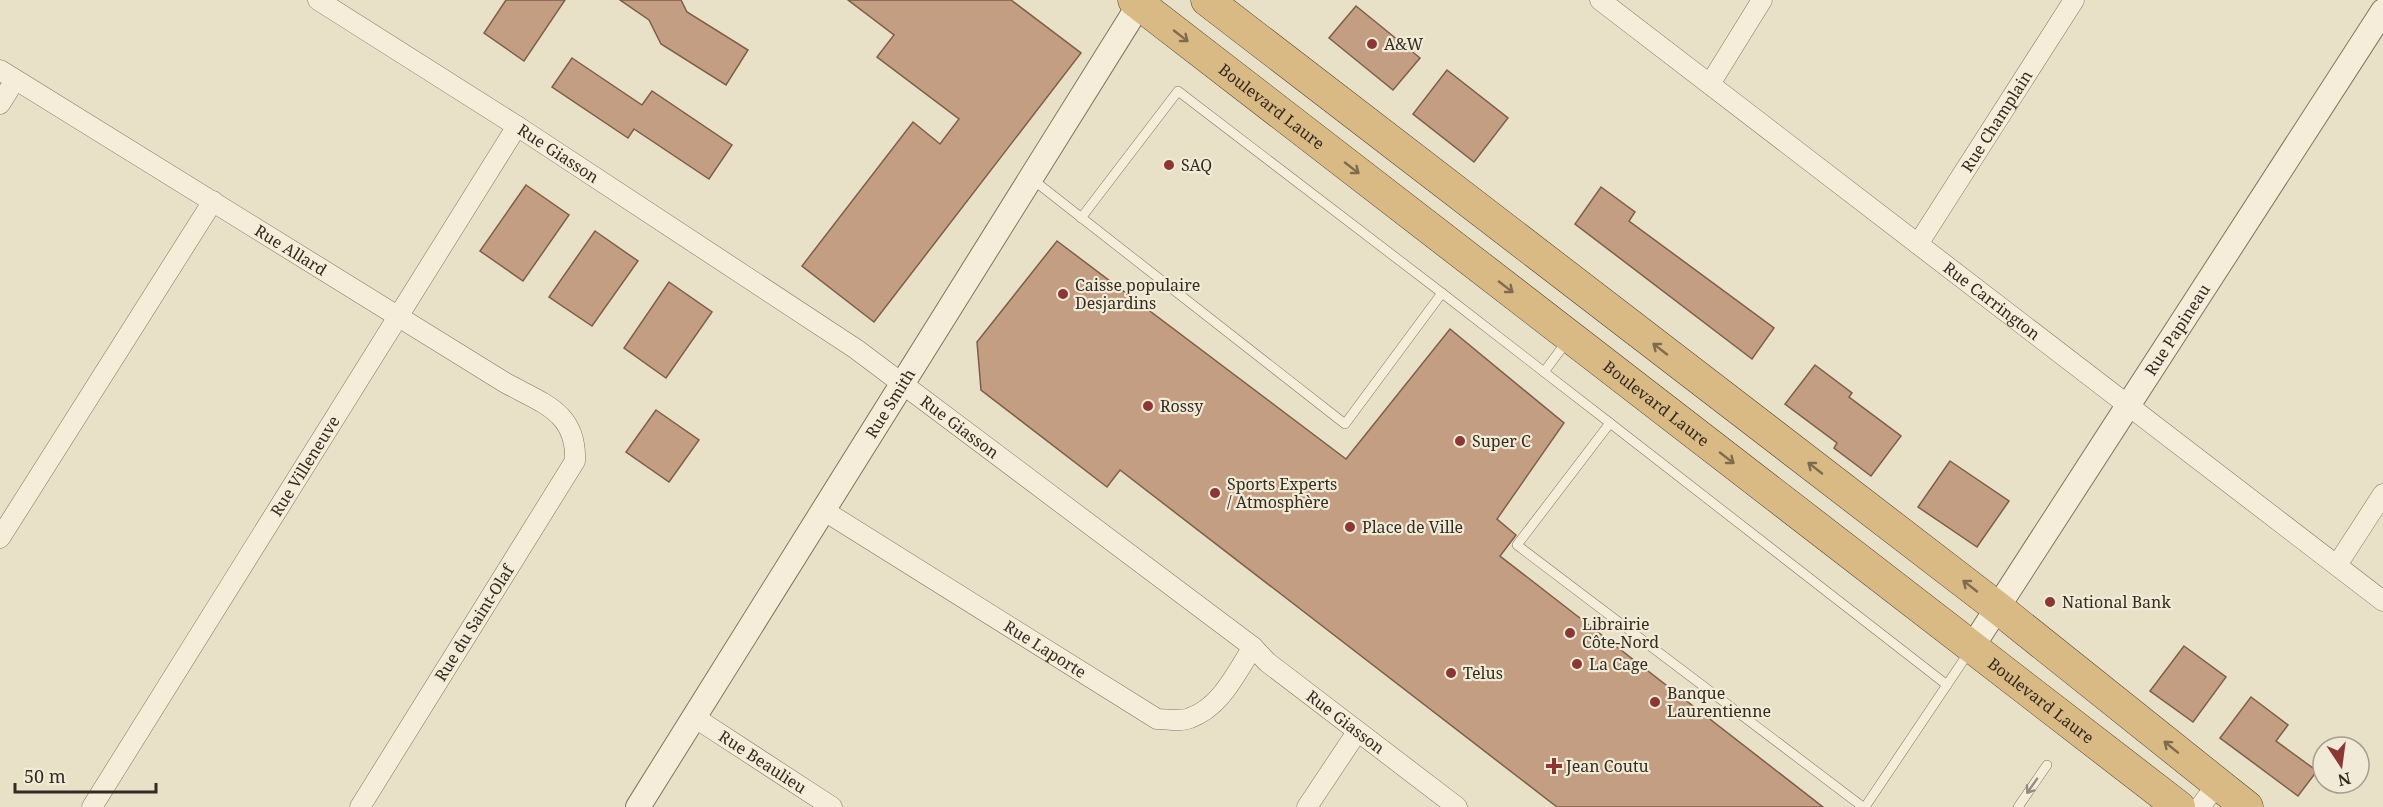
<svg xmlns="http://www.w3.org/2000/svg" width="2383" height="807" viewBox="0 0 2383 807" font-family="'Noto Serif',serif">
<rect width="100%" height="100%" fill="#e9e0c8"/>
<g fill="#c39e82" stroke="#7f5e48" stroke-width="1.5">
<polygon points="506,0 565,0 524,61 484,33"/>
<polygon points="620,0 681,0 687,12 748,50 726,85 661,44 649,20"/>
<polygon points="848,0 1011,0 1081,53 874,322 802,266 913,122 940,144 959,119 877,57 894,35"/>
<polygon points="1356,6 1420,58 1393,90 1329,38"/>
<polygon points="572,58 642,105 652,91 732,145 709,179 634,129 628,138 552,87"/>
<polygon points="1447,70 1508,118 1474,162 1413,114"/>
<polygon points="526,185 569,215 523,281 480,251"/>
<polygon points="1601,187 1635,212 1629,221 1774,328 1752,359 1575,224"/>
<polygon points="595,231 638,261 592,326 549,297"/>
<polygon points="1057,241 1346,459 1450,329 1564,423 1497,519 1516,535 1500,556 1823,807 1557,807 1120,470 1107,487 981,390 977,342"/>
<polygon points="669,282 712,312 666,378 624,348"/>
<polygon points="1815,365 1852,393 1849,397 1901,436 1871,476 1834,448 1837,443 1785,404"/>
<polygon points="656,410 699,440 669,482 626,452"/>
<polygon points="1950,461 2009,501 1977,547 1918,507"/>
<polygon points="2184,646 2226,677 2193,722 2150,691"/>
<polygon points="2251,697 2288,725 2276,741 2317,771 2298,796 2220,738"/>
</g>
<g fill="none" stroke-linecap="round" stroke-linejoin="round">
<g stroke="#83735f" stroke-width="10">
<g id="service">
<polyline points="1032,179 1345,424 1442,293 1610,423 1517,545 1863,807"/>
<polyline points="1081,218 1178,91 1442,293"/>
<polyline points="1544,372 1567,341"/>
<polyline points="1610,423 1947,685"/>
<polyline points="1865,807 1969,652"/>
<polyline points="2018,807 2047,765"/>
</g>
</g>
<g stroke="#83735f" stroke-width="21">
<g id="minor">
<path id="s1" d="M318,0L517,126L856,349L1253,647L1267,662L1457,807"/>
<path id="s2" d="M1600,0L2383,601"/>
<path id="s3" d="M0,70L504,382C541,403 577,411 575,461L360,807"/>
<polyline points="1710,84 1762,0"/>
<polyline points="0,104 15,80"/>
<path id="s4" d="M1918,244L2074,0"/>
<path id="s5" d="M823,510L1157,719C1167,719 1181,722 1190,718C1221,707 1236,673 1253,647"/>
<polyline points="0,538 213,201"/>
<polyline points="2337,565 2383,494"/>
<path id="s6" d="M694,717L832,807"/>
<path id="s7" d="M92,807L517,126"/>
<polyline points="1307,807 1357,732"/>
<polyline points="2200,807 2217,784"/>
</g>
</g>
<g stroke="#83735f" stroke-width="26">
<g id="tertiary">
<path id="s8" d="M1972,647L2383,11"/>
<path id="s9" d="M638,807L1142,0"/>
</g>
</g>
<g stroke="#514132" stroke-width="33">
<g id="trunk">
<path id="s10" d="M1134,0L2179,807"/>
<polyline points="1207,0 1998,608 2247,807"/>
</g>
</g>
<use href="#service" stroke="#f5edda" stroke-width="9"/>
<use href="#minor" stroke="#f5edda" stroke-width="20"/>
<use href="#tertiary" stroke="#f5edda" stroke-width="24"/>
<use href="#trunk" stroke="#daba84" stroke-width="32"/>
</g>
<defs><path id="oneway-shaft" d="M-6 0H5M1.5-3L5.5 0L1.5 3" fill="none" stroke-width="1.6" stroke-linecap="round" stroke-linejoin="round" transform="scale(1.5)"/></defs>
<g stroke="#7f6b4e">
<use href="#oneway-shaft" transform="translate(1181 36) rotate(38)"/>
<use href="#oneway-shaft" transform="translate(1352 168) rotate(38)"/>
<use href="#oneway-shaft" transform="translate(1506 287) rotate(38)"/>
<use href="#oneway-shaft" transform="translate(1660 349) rotate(-142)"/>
<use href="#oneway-shaft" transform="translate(1727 458) rotate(38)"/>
<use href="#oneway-shaft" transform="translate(1815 468) rotate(-142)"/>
<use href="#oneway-shaft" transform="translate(1970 586) rotate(-142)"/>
<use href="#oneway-shaft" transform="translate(2171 747) rotate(-141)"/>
</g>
<use stroke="#958c7e" href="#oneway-shaft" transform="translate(2032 786) rotate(125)"/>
<g fill="#8b3736" stroke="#f1ead6" stroke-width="2">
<circle cx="1372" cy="44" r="6"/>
<circle cx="1169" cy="165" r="6"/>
<circle cx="1063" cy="294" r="6"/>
<circle cx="1148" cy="406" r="6"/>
<circle cx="1460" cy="441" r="6"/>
<circle cx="1215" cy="493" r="6"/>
<circle cx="1350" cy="527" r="6"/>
<circle cx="2050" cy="602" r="6"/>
<circle cx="1570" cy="633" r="6"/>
<circle cx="1577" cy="664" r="6"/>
<circle cx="1451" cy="673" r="6"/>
<circle cx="1655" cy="702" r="6"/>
<path d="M1551 757h6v6h6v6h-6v6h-6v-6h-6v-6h6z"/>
</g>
<g text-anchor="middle" stroke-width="4.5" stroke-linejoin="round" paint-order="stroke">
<g font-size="16" fill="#352b21" stroke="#f1ead6" text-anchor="start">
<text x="1384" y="50">A&amp;W</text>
<text x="1181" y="171">SAQ</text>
<text x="1075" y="291">Caisse populaire<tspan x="1075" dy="18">Desjardins</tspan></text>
<text x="1160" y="412">Rossy</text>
<text x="1472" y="447">Super C</text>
<text x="1227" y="490">Sports Experts<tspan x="1227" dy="18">/ Atmosphère</tspan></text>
<text x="1362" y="533">Place de Ville</text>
<text x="2062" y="608">National Bank</text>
<text x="1582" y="630">Librairie<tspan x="1582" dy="18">Côte-Nord</tspan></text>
<text x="1589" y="670">La Cage</text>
<text x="1463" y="679">Telus</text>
<text x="1667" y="699">Banque<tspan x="1667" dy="18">Laurentienne</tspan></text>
<text x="1566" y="772">Jean Coutu</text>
</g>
<g font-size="16" fill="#352b21" stroke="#f1ead6">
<text dy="6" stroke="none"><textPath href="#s10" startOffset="174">Boulevard Laure</textPath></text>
<text dy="6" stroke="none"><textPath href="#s4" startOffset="146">Rue Champlain</textPath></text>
<text dy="6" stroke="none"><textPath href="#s1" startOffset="285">Rue Giasson</textPath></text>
<text dy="6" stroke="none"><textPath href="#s3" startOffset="342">Rue Allard</textPath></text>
<text dy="6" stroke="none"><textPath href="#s2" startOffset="494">Rue Carrington</textPath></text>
<text dy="6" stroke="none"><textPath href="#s8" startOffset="378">Rue Papineau</textPath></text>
<text dy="6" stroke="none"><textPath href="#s9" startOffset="476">Rue Smith</textPath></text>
<text dy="6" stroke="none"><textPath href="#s10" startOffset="660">Boulevard Laure</textPath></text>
<text dy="6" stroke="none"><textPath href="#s1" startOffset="771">Rue Giasson</textPath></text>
<text dy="6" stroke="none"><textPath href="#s7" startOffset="402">Rue Villeneuve</textPath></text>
<text transform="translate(474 623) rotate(-58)" y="6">Rue du Saint-Olaf</text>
<text dy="6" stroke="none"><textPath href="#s5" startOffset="262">Rue Laporte</textPath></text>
<text dy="6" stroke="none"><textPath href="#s10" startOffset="1146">Boulevard Laure</textPath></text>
<text dy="6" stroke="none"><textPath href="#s1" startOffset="1257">Rue Giasson</textPath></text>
<text dy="6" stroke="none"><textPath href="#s6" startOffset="82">Rue Beaulieu</textPath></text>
</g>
</g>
<g transform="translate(2341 765) rotate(167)"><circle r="28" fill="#f1ead6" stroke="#a69e8e" stroke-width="1.5"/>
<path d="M0-4.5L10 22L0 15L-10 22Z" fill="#8b3736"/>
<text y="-9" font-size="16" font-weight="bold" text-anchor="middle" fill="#352b21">N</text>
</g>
<path d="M15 783v9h141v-9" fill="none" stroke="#352b21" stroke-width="3"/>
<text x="24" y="783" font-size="18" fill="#352b21" stroke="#f1ead6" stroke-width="4.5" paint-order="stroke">50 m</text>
</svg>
